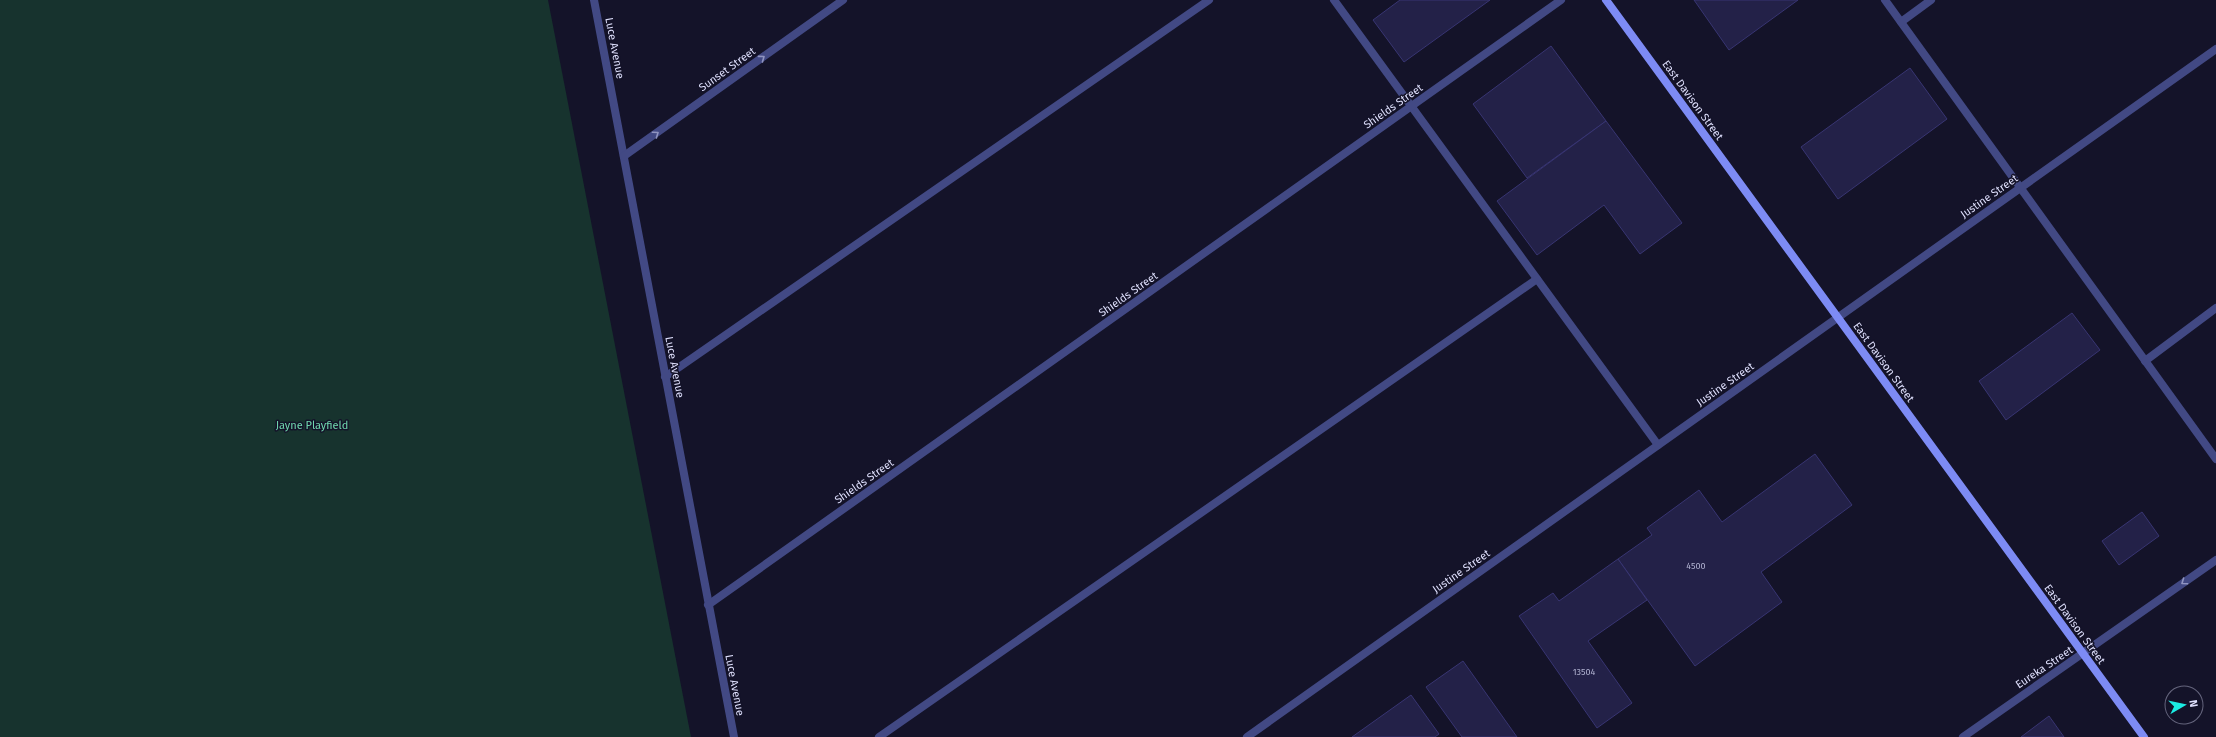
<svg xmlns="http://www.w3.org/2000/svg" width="2216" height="737" viewBox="0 0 2216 737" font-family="'Fira Sans',sans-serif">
<rect width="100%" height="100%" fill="#141329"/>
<polygon fill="#17332e" points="0,0 548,0 691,737 0,737"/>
<g fill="#232148" stroke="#383572">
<polygon points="1400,0 1490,0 1404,62 1373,20"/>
<polygon points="1694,0 1798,0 1729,50"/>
<polygon points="1551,46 1606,121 1527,178 1473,104"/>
<polygon points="1910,68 1947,119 1838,199 1801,147"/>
<polygon points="1606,121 1682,223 1640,254 1604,205 1537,255 1497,201"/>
<polygon points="2072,313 2100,350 2006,420 1979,381"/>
<polygon points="1815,454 1852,505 1761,572 1782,602 1695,666 1618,559 1652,535 1647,528 1699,490 1722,522"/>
<polygon points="2142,512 2159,536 2119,565 2102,541"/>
<polygon points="1618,559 1647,600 1588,641 1632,703 1597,728 1519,616 1553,593 1559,601"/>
<polygon points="1463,661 1517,737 1462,737 1426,687"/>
<polygon points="1411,695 1439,734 1435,737 1352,737"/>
<polygon points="2049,716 2064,737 2021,737"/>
</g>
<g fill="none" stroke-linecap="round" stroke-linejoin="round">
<g stroke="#424984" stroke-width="8">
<polyline points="1334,0 1658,445"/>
<polyline points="1885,0 2216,459"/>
<polyline points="1901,22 1931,0"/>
<polyline points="2145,361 2216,308"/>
<polyline points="665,377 1209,0"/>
<polyline points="879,737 1537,279"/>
</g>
<g stroke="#424984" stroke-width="8">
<polyline points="594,0 734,737"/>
<polyline points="624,156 843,0"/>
<polyline points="708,605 1561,0"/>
<polyline points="1247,737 2216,49"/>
<polyline points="1963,737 2216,560"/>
</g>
<polyline stroke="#7d8bf4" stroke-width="8" points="1606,0 2144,737"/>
</g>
<defs><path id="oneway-chevron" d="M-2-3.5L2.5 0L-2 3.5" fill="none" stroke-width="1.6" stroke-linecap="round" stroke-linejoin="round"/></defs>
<g stroke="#9094c0">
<use href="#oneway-chevron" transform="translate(762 58) rotate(-36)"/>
<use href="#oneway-chevron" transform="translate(656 134) rotate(-35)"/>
<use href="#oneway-chevron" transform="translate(2184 582) rotate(145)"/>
</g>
<g text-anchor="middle" stroke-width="3" stroke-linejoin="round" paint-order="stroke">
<g font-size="9" fill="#afb0cf">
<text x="1696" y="569">4500</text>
<text x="1584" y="675">13504</text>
</g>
<g font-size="11" fill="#dedffc" stroke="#141329">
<text transform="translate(615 48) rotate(79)" y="4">Luce Avenue</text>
<text transform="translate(727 69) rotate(-36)" y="4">Sunset Street</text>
<text transform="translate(1693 100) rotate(54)" y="4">East Davison Street</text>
<text transform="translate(1393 106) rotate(-35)" y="4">Shields Street</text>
<text transform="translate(1989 196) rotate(-35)" y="4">Justine Street</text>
<text transform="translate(1128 294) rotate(-35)" y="4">Shields Street</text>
<text transform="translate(1884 362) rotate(54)" y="4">East Davison Street</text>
<text transform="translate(675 367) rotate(79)" y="4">Luce Avenue</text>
<text transform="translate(1725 384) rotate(-35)" y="4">Justine Street</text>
<text transform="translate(864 481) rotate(-35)" y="4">Shields Street</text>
<text transform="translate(1461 571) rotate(-35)" y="4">Justine Street</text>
<text transform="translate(2075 624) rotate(54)" y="4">East Davison Street</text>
<text transform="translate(2044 667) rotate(-34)" y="4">Eureka Street</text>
<text transform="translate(735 685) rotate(79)" y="4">Luce Avenue</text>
</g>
<g font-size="11" fill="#6fd7ae" stroke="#141329">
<text x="312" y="429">Jayne Playfield</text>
</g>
</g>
<g transform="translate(2184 705) rotate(81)"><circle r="19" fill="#141329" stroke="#65657d"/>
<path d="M0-3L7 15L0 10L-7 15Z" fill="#1bebe3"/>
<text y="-6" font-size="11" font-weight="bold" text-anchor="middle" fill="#dedffc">N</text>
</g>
</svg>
